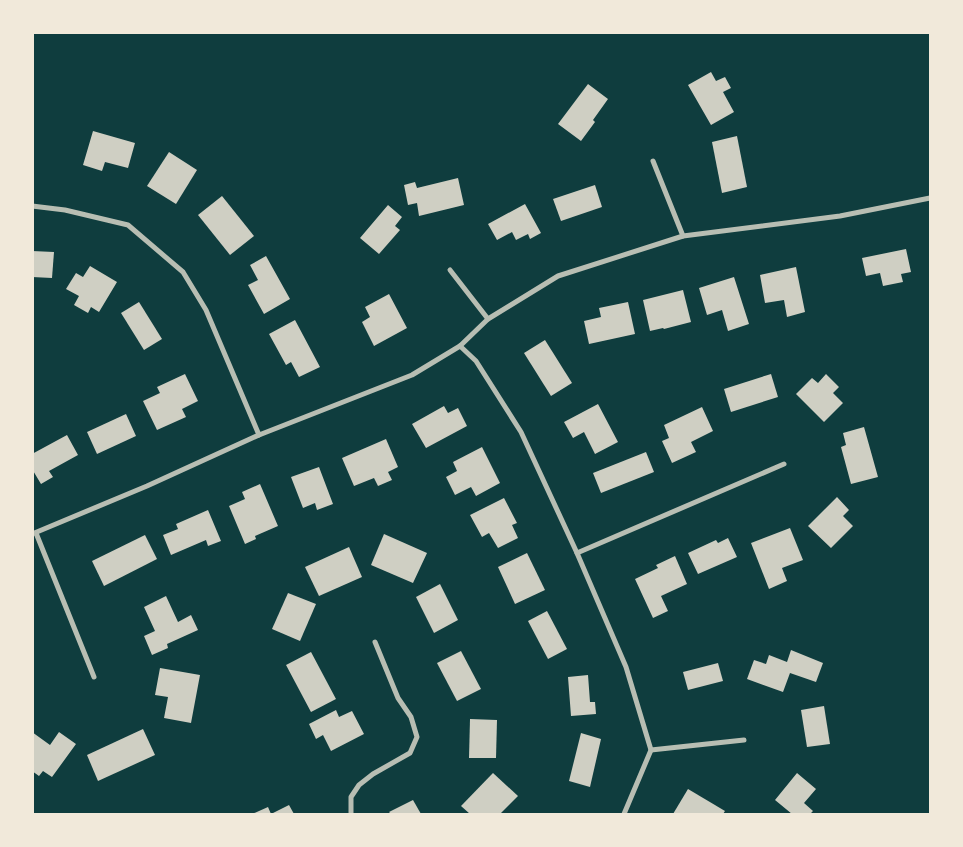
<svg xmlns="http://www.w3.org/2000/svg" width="963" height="847" viewBox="0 0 963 847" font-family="Arial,sans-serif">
<rect width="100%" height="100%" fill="#0f3d3e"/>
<g fill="#cfcfc3">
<polygon points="711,72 716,81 725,77 731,88 723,92 734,112 711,125 688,85"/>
<polygon points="588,84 608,99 593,120 595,122 581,141 558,124"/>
<polygon points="93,131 135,143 128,168 105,162 102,171 83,165"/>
<polygon points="737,136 747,187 722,193 712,142"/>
<polygon points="169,152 197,170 176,204 147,186"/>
<polygon points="458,178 464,205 419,216 417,203 408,205 404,185 415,182 417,188"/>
<polygon points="595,185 602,207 561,221 553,199"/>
<polygon points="222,196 254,236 230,255 198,215"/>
<polygon points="525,204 541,233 530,239 528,234 516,240 512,232 497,240 488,224"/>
<polygon points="388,205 402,217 395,226 400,230 379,254 360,238"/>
<polygon points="906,249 911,272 901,274 903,282 883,286 880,273 866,276 862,258"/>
<polygon points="32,251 54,252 52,278 32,277"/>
<polygon points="266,256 290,299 264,314 248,285 258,280 250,265"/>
<polygon points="90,266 117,282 99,312 91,307 88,313 74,305 79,296 66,289 76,273 83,277"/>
<polygon points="796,267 805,312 787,317 784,300 765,303 760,275"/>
<polygon points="734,277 749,324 728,331 722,310 707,315 699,288"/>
<polygon points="683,290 691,322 664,329 663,328 650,331 643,300"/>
<polygon points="389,294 407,328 374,346 362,322 370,317 365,307"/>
<polygon points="139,302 162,339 144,350 121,313"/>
<polygon points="628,302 635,334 589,344 584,321 601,317 599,308"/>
<polygon points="295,320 320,367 299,377 291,362 286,365 269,334"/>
<polygon points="545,340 572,383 551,396 524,353"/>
<polygon points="185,374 198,401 182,409 186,417 157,430 143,401 160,393 157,387"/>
<polygon points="771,374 778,397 731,412 724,389"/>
<polygon points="826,374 839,387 833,393 843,403 824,422 796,394 812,378 818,383"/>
<polygon points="598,404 618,442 595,454 584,432 573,438 564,422"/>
<polygon points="444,406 448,413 458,408 467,426 426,448 412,424"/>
<polygon points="702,407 713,431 691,442 696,452 672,463 662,441 669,438 664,425"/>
<polygon points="126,414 136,436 97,454 87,432"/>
<polygon points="864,427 878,477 851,484 841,447 846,445 843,433"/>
<polygon points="67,435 78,455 49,471 53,477 41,484 32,469 32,454"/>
<polygon points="386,439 398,467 388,472 392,480 378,486 374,478 354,486 342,458"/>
<polygon points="482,447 500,483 476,496 471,487 455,495 446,477 457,471 453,462"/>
<polygon points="646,452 654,472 601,493 593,473"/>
<polygon points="319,467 333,504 317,510 315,503 303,508 291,477"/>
<polygon points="260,484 278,526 255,536 256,539 245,544 229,506 245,499 242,492"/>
<polygon points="837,497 849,510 843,516 853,526 831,548 808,526"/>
<polygon points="504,498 517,523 512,525 518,538 498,548 489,533 482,537 470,515"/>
<polygon points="208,510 221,541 208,546 206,540 171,555 163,535 178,529 176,524"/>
<polygon points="790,528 803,560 782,568 787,581 769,589 751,543"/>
<polygon points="384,534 427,553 413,583 371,565"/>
<polygon points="145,535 157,559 104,586 92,561"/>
<polygon points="728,538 737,557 698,574 688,553 716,540 718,543"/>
<polygon points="349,547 362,577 319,596 305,567"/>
<polygon points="527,553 545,590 515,604 498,567"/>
<polygon points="675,556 687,584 661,596 668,611 653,618 635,579 658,568 656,565"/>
<polygon points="440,584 458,620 434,633 416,597"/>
<polygon points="288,593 316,604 300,641 272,629"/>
<polygon points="166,596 178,622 191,615 198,630 167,644 168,648 152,655 144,636 155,631 144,607"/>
<polygon points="547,611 567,649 548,659 528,621"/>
<polygon points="791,650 823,663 816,682 790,673 783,692 747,679 754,660 766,664 769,655 787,662"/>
<polygon points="461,651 481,689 457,701 437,663"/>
<polygon points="311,652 336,699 311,712 286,665"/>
<polygon points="718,663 723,681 688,690 683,672"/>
<polygon points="160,668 200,675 191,723 164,718 168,697 155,695"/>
<polygon points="588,675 590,702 595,702 596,714 571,716 568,677"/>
<polygon points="824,706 830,744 807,747 801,710"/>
<polygon points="336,710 339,717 352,711 364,734 331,751 323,735 316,739 309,724"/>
<polygon points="470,719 497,720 496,758 469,758"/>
<polygon points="143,729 155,755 98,781 87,755"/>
<polygon points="32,732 50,745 59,732 76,744 52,777 43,771 39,776 32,771"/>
<polygon points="581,733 601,739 590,787 569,781"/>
<polygon points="493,773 518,796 500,814 470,814 461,806"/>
<polygon points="797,773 816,789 804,803 813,811 810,814 792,814 775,800"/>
<polygon points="688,789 725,811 723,814 673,814"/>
<polygon points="413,800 421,814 391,814 389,812"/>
<polygon points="289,805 294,814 252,814 268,807 271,814"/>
</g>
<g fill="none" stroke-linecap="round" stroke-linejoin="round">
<g stroke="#b8beb3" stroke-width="5">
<polyline points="653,161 683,236"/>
<polyline points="32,206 65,210 128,225 183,272 206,310 259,435"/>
<polyline points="450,270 488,319"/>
<polyline points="460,346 476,361 521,432 577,553 626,667 651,750 624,814"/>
<polyline points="36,533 94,677"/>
<polyline points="32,534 147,486 259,435 412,375 460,346 488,319 558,276 683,236 840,216 930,198"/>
<polyline points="577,553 784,464"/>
<polyline points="651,750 744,740"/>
<polyline points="351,814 351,797 359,785 373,774 410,753 417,737 411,717 398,698 375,642"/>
</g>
</g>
<rect width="963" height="847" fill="none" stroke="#f1e9da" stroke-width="68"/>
</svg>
